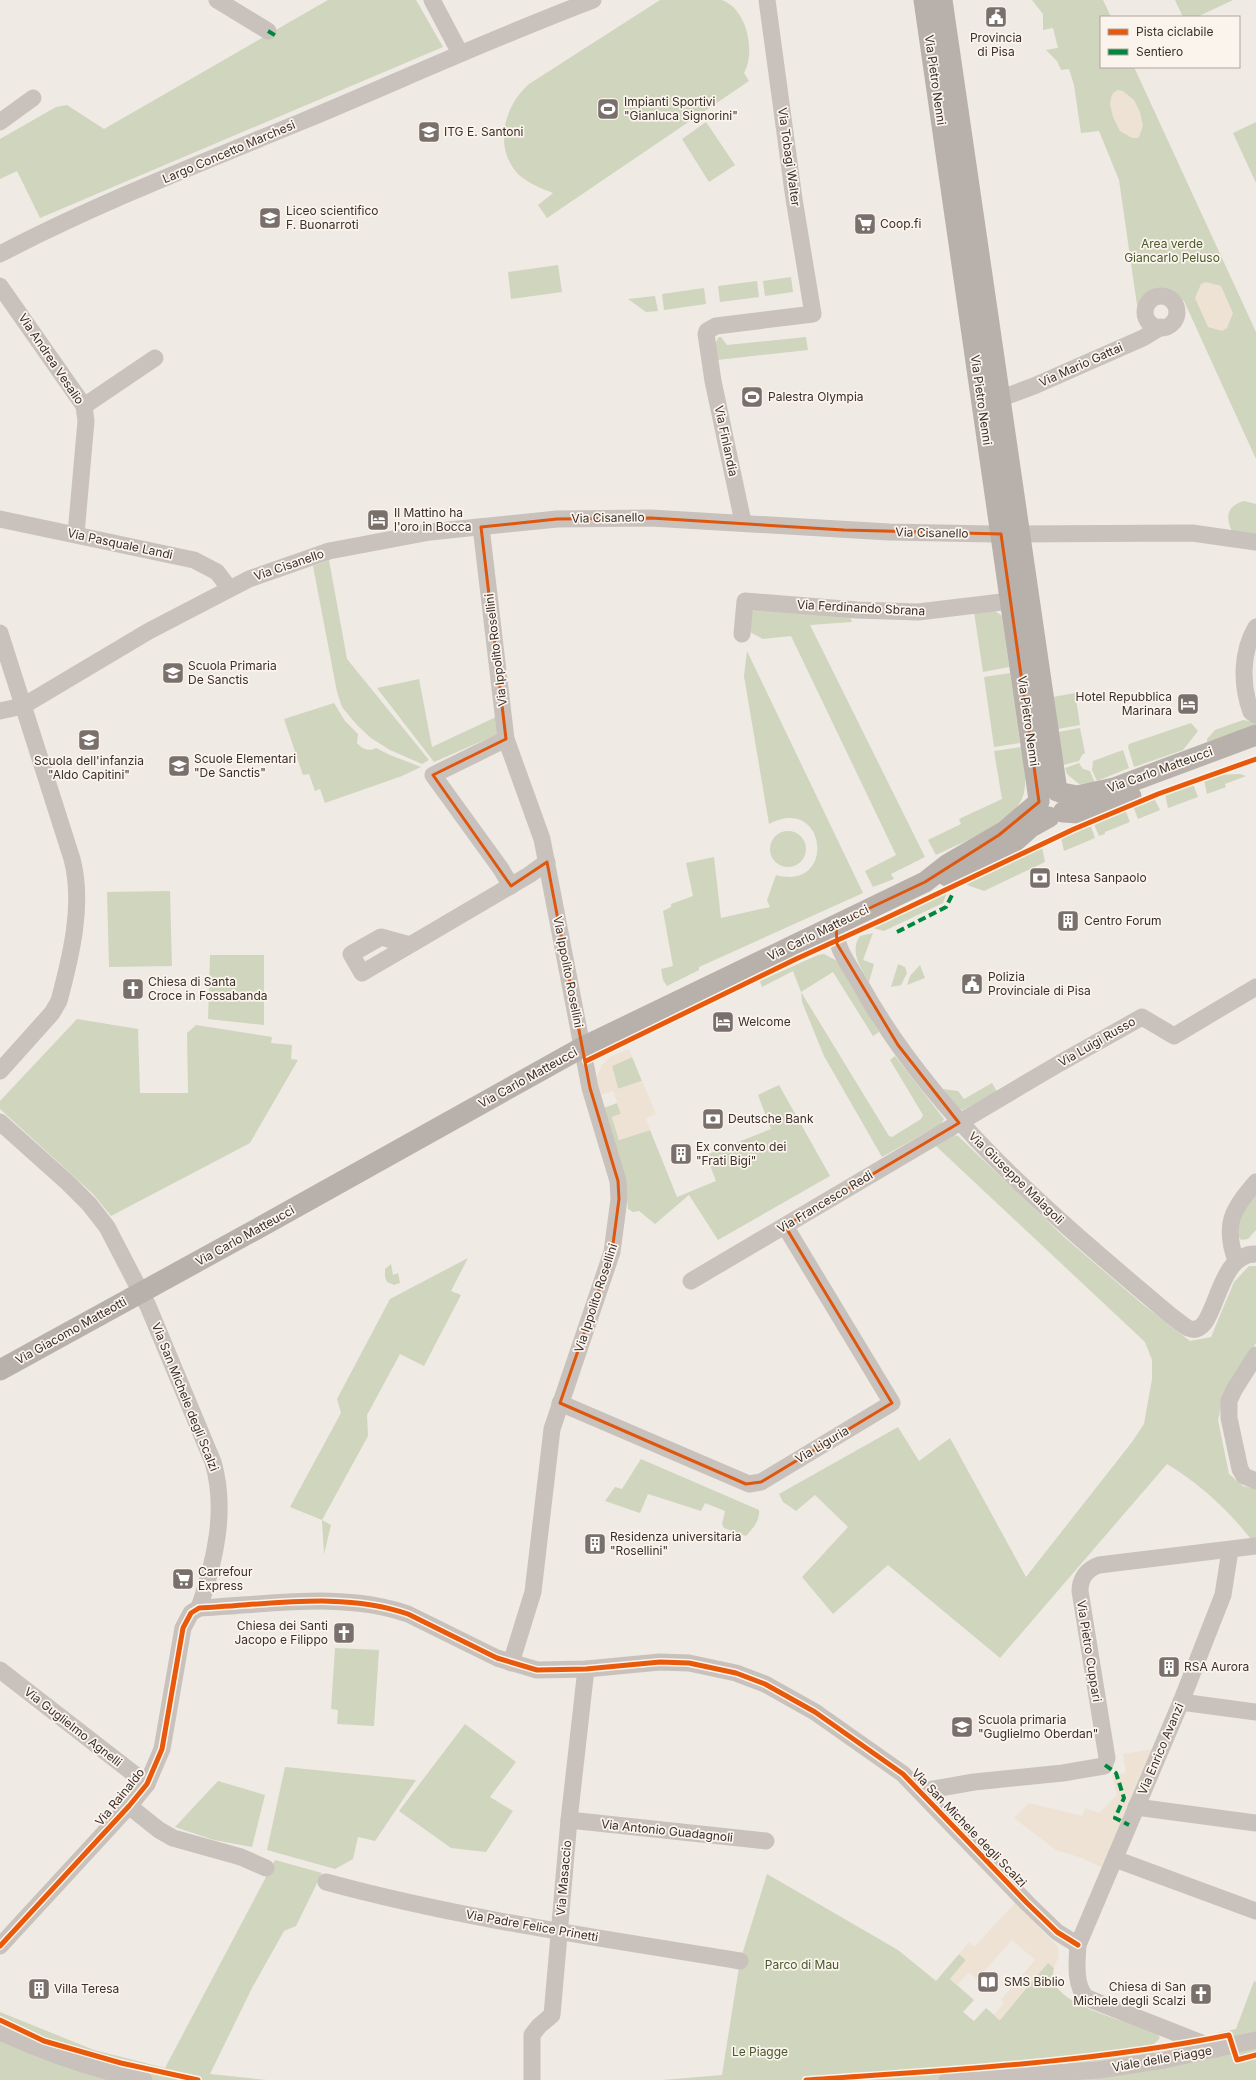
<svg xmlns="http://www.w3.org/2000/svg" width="1256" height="2080" viewBox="0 0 1256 2080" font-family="Inter,sans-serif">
<rect width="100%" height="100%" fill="#efeae4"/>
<g fill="#d0d5be">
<polygon points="328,0 416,0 443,47 40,218 17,171 0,179 0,139 56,107 67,105 104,129"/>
<path d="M660,0C672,0 712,0 722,0C747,9 756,52 744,73L749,81L547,218L538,205L553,193C540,188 528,183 518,174C493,147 504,106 529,84Z"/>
<path d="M1032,0H1103L1111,17H1101V67H1134L1256,332V459L1184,301C1166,293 1153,285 1142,307L1137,305L1119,180L1099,131L1081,133L1074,85L1069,69L1061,70L1057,61L1046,50L1058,48L1053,28L1043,30V14Z"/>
<polygon points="1175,0 1233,0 1197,17 1183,17"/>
<polygon points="706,122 735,165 709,182 682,139"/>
<polygon points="1256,122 1256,183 1233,133"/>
<polygon points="558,265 562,292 511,299 508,272"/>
<polygon points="791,277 793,292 765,296 763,281"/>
<polygon points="757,281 759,297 720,302 718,286"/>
<polygon points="704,288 706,304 664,310 662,294"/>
<polygon points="655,296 658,311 646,312 628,299"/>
<polygon points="719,337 721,337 727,345 806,337 808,350 717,360 714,345"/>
<path d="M1244,501L1256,504V536L1233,533C1225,518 1226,506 1244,501Z"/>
<polygon points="329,560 347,659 429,760 422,764 390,750 371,738 357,725 342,707 337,692 313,566"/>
<polygon points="759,608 849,614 852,622 810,625 925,857 891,874 894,879 873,887 865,871 896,855 791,636 763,639 750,632 752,611"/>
<polygon points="994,610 1002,616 1009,667 983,672 974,612"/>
<path d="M747,651L863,893L699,967V970L667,986L663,980L661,969L673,966L663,911L671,907V904L693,896L686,863L714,857L721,918L770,907L767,900L776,875C837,892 827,793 769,824L744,676Z"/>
<polygon points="1010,673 1020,743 994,747 984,677"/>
<polygon points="419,679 432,747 496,717 498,734 434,762 377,688"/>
<polygon points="1075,693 1080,725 1058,729 1053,697"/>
<path d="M334,703L345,721L358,734L357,743C362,749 369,752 376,748L390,755L421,767L402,776L325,803L320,789L315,791L309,774L303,775L284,719Z"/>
<polygon points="1243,720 1256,722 1256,725 1207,742 1207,739 1215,730"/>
<polygon points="1191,723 1198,731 1183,750 1134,767 1128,747 1129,744"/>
<polygon points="1080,728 1085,753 1082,755 1079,761 1063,765 1058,732"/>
<path d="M1021,747C1023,762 1028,781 1023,796C1014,824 961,842 936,855L928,840L961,824L959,819L1002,799L994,751Z"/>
<polygon points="1123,750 1129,768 1097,781 1092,770 1093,761"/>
<polygon points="1079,763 1083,769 1090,771 1095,783 1079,784 1067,774 1065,768"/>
<polygon points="1240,774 1246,776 1225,784 1226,787 1207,794 1204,780 1215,775"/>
<polygon points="1193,784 1198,797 1168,808 1165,794"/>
<polygon points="1154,798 1160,810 1138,819 1133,806"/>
<polygon points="1124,810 1126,812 1130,822 1105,832 1105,834 1099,836 1093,822"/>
<polygon points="1090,824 1095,838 1064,851 1061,837"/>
<circle cx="788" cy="849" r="18"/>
<polygon points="1042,847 1045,862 984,891 967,885 967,883"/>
<polygon points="170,891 172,966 109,967 107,892"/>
<polygon points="947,892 943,903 884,931 873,928"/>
<path d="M873,933L863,960L874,964L869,982C861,968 849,951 860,936Z"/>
<polygon points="824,954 837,961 879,1032 873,1036 833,972 801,992 889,1136 892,1137 921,1119 923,1115 890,1060 895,1056 944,1119 941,1124 882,1157 824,1056 802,1002 801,992 793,971 762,987 760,981 818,955"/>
<polygon points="210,955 264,955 264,1025 208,1019"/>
<polygon points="898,964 905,967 907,973 901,985 891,987"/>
<polygon points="920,965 925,978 907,985 910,976"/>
<polygon points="77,1019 138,1029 140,1093 188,1093 187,1033 196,1025 272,1037 271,1043 292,1045 291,1059 298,1060 250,1143 111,1216 93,1194 0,1109 0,1101"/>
<polygon points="632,1057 642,1081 618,1089 612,1066"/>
<polygon points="992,1083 997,1092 963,1110 959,1109 943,1089 958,1091 964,1099"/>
<polygon points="779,1085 830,1176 718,1240 689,1195 655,1224 639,1211 633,1212 628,1209 627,1194 604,1108 617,1103 621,1114 612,1117 619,1140 650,1130 677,1197 716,1181 706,1155 771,1129 758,1095"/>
<path d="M954,1135L958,1136L1063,1236L1141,1303L1190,1341L1211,1337L1234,1282L1249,1266H1256V1343L1224,1395L1218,1420L1229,1474L1243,1486L1256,1489V1538L1251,1539C1227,1509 1200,1484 1167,1464L1000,1658L888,1565L833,1614L802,1577L848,1527L815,1495L796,1511L783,1502L779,1494L898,1427L919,1461L950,1438L1026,1577L1132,1442L1144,1424L1152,1379V1360L1145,1342L936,1146Z"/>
<path d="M1256,1192V1230L1248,1239L1241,1240C1228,1225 1247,1204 1256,1192Z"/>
<polygon points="468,1258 451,1291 461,1295 424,1366 400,1354 367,1415 368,1436 322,1520 331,1525 324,1554 322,1520 290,1507 341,1413 337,1399 390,1299"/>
<polygon points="391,1264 393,1275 398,1273 400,1283 394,1285 387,1282 385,1277 385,1269"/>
<path d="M641,1459L759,1510C760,1521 753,1528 746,1536L724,1528L722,1524L725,1511L705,1503L701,1511L648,1494L640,1513L605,1501L615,1487L622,1489Z"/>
<polygon points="335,1648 379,1650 374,1726 337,1724 338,1710 331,1709"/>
<polygon points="465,1724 516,1762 490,1797 513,1811 486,1852 451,1848 399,1811"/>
<polygon points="285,1767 416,1780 375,1841 358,1837 353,1859 335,1869 267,1850"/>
<polygon points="218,1781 265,1795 252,1847 214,1840 175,1827"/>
<polygon points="275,1860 322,1873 296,1926 284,1931 252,1988 210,2074 267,2080 0,2080 0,2012 94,2050 165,2068"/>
<path d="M767,1874L898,1950L936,1981L959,1954L966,1960L950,1979L974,2000L963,2012L974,2021L986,2008L1000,2020L1048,1962L1054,1968C1042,2007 1135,2020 1158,2035L1160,2038L1153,2045L1155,2061L1217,2049V2033L1236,2029L1254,1981L1256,1982V2080H662L722,2075L740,1961Z"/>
</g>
<g fill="#ede2d3">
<polygon points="1118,90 1123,91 1134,100 1140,112 1143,126 1139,137 1137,138 1132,138 1120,131 1113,117 1110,104 1111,98 1113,93"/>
<polygon points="1206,282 1221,286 1233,313 1227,328 1222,331 1208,327 1195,298 1201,284"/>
<polygon points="629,1049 632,1057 612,1066 618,1089 642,1081 656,1114 646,1118 650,1130 619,1140 612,1117 621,1114 613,1091 598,1096 596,1078 602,1065 610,1057"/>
<polygon points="1153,1749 1103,1868 1079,1857 1056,1850 1014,1818 1029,1803 1082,1816 1085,1808 1099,1813 1117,1795 1112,1775 1126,1773 1123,1754"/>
<polygon points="1016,1902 1055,1944 1058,1948 1059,1956 1054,1968 1048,1963 999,2020 994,2015 1004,2003 1001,2000 1035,1960 1012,1940 977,1979 969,1972 957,1985 950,1979 966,1960 959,1954 969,1942 974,1947"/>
</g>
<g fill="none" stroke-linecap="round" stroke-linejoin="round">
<g stroke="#c9c2bc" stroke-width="17">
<polyline points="217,0 268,31"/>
<polyline points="432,0 460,53"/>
<polyline points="0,122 33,98"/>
<path d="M0,254C98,203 201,163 303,121C399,81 495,37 593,0"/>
<polyline points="0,286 84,406 86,421 76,534"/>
<circle cx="1161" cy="312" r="16"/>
<polyline points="999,399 1034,386 1143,338 1161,327"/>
<polyline points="84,406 155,358"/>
<polyline points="0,519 194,560 217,572 229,588"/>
<polyline points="743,522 713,381 706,334 707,331 716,326 813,314 794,199 767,0"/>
<polyline points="481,527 506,739 542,839 590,1088 618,1181 619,1199 612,1252 552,1429 533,1592 511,1663"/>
<path d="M1256,627C1241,652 1241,685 1251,712L1256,715"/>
<path d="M0,633L72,859C84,904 71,956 59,1001L52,1013L0,1071"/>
<polyline points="742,634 745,601 857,610 918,612 1010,601"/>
<polyline points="0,711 23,706 149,631 249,579 329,551 430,532 557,519 651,518 889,532 993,534 1192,533 1256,542"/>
<polyline points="506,739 433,775 501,869 511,886"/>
<path d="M836,924C833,946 850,966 860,984C935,1119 1054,1217 1170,1315C1176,1319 1182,1325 1188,1328C1218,1341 1213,1253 1256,1254"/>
<polyline points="410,945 362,973 351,954 381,937 410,945 529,875 547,862"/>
<path d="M0,1122L68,1183L89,1204L107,1227L148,1306L213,1462C227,1510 215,1561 199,1608"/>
<path d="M1236,1261C1223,1224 1232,1210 1256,1182"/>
<polyline points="691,1281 1060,1063 1142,1017 1174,1036 1256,987"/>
<polyline points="1256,1355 1234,1390 1229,1401 1229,1418 1240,1469 1244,1476 1256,1481"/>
<polyline points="560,1403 749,1484 761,1482 892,1403 785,1226"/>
<polyline points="0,1670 147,1784"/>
<polyline points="1181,1702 1256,1712"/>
<path d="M922,1791L974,1782L1063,1773L1104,1766L1107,1758L1080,1591C1080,1579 1087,1569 1099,1565L1256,1546"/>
<polyline points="129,1806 159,1830 173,1838 241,1857 266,1868"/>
<polyline points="1136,1807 1256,1823"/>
<polyline points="569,1820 766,1841"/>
<polyline points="1115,1859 1256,1911"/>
<path d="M326,1882C462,1919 601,1938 740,1961"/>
<path d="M0,1946L129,1806L147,1784L162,1749L183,1628L191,1613L199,1608C268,1605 343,1591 408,1614L497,1658L537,1670L586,1669L660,1662L689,1663L736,1673L765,1684L815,1712L903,1774L1027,1903L1057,1932L1078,1945"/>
<path d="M0,2032C46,2053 94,2070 144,2080"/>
<path d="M1217,2049L1087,1998C1074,1987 1077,1960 1078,1945L1181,1702L1223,1595L1230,1550"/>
<polyline points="532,2080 532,2035 539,2026 552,2015 569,1820 586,1669"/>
<polyline points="947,2080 1099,2070 1164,2060 1256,2040"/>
</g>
<g stroke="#b8b0ab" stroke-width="21">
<polyline points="924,0 1039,800"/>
<polyline points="942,0 1057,791"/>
<polyline points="1062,793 1077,796 1114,788 1256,735"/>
<polyline points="1063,812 1079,813 1131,796"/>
<polyline points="947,876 982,863 1004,851 1031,827 1049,817"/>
<polyline points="0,1370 264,1225 583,1047 925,882 948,864 1005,831 1039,802"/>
</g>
<g stroke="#00873e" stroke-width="4" stroke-dasharray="8 4" stroke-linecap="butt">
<polyline points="268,31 278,37"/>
<polyline points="897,932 946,907 953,893"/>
<polyline points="1105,1765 1116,1773 1124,1798 1115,1818 1129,1825"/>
</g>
<g stroke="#fbf4ec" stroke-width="8">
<g id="cycleway">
<polyline points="586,1061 796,959 884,919 1074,829 1158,794 1256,759"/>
<path d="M0,1946L129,1806L147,1784L162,1749L183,1628L191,1613L199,1608C268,1605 343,1591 408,1614L497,1658L537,1670L586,1669L660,1662L689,1663L736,1673L765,1684L815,1712L903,1774L1027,1903L1057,1932L1078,1945"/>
<polyline points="0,2020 44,2041 121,2063 198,2080"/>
<path d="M806,2080C947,2070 1090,2063 1229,2035L1237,2060L1256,2055"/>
</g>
</g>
<use href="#cycleway" stroke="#e8590c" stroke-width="5"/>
</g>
<path fill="none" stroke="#df570e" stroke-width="3" stroke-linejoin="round" d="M651,518L844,530L1001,534L1039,802L999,835L925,882L836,924L837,944L898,1045L959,1123L785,1226L892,1403L761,1482L746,1484L560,1403L612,1252L619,1199L618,1181L590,1088L547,862L511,886L433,775L506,739L481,527L557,519Z"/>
<defs>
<g id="civic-square" transform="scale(1.15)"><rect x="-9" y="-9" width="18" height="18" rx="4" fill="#79706b" stroke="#fbf4ec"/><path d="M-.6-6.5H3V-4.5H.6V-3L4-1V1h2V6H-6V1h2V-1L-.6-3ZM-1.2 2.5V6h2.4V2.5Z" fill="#fff"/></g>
<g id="stadium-square" transform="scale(1.15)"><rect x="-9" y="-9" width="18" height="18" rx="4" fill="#79706b" stroke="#fbf4ec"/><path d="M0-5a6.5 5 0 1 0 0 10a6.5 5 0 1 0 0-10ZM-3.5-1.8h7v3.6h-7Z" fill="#fff"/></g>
<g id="school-square" transform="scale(1.15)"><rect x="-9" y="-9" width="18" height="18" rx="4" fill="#79706b" stroke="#fbf4ec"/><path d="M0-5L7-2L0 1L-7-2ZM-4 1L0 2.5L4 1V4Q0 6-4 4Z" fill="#fff"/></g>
<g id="supermarket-square" transform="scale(1.15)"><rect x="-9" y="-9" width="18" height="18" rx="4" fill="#79706b" stroke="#fbf4ec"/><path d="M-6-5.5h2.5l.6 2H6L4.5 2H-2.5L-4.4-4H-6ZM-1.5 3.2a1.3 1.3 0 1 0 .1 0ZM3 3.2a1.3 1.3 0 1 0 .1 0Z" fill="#fff"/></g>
<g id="hotel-square" transform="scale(1.15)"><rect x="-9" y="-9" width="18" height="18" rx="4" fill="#79706b" stroke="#fbf4ec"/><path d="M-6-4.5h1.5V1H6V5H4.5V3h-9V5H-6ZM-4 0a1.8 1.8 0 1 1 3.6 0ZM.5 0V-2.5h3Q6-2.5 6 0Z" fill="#fff"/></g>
<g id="bank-square" transform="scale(1.15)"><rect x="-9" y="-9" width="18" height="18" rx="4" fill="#79706b" stroke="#fbf4ec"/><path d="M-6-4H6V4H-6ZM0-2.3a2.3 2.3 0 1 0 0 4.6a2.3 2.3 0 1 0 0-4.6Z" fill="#fff"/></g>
<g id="building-square" transform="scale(1.15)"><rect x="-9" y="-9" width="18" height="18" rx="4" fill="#79706b" stroke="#fbf4ec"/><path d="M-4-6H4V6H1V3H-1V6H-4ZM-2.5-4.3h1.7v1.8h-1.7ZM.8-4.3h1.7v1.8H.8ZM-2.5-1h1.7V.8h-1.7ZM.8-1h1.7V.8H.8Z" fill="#fff"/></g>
<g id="church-square" transform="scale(1.15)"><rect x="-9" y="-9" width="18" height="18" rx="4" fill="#79706b" stroke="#fbf4ec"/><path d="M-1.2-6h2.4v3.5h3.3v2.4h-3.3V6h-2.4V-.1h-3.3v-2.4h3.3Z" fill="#fff"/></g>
<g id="library-square" transform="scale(1.15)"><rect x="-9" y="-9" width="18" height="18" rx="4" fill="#79706b" stroke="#fbf4ec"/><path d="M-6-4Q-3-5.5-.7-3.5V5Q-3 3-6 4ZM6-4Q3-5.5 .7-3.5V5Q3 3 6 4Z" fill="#fff"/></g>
</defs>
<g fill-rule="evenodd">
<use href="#civic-square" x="996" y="17"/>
<use href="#stadium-square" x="608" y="109"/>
<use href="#school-square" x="429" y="132"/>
<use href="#school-square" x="270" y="218"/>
<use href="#supermarket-square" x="865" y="224"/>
<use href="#stadium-square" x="752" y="397"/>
<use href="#hotel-square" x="378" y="520"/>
<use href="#school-square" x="173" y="673"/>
<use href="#hotel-square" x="1188" y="704"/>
<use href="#school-square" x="89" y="740"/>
<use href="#school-square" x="179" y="766"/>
<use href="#bank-square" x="1040" y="878"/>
<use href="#building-square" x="1068" y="921"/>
<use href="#civic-square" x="972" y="984"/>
<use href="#church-square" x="133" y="989"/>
<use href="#hotel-square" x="723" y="1022"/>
<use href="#bank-square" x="713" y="1119"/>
<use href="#building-square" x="681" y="1154"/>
<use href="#building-square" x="595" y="1544"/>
<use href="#supermarket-square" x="183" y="1579"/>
<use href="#church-square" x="344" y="1633"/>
<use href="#building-square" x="1169" y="1667"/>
<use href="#school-square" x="962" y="1727"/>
<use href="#library-square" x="988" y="1982"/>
<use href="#building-square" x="39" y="1989"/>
<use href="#church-square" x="1201" y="1994"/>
</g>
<g text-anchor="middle" stroke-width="3.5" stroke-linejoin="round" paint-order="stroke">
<g font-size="12" fill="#3a2f2a" stroke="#fbf4ec" text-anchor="start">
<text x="996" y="42" text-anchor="middle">Provincia<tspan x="996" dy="14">di Pisa</tspan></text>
<text x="624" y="106">Impianti Sportivi<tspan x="624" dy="14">"Gianluca Signorini"</tspan></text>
<text x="444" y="136">ITG E. Santoni</text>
<text x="286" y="215">Liceo scientifico<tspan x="286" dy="14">F. Buonarroti</tspan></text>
<text x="880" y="228">Coop.fi</text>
<text x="768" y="401">Palestra Olympia</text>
<text x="394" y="517">Il Mattino ha<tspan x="394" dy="14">l'oro in Bocca</tspan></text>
<text x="188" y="670">Scuola Primaria<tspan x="188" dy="14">De Sanctis</tspan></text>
<text x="1172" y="701" text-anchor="end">Hotel Repubblica<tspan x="1172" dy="14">Marinara</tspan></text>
<text x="194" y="763">Scuole Elementari<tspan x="194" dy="14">"De Sanctis"</tspan></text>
<text x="89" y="765" text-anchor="middle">Scuola dell'infanzia<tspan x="89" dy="14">"Aldo Capitini"</tspan></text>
<text x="1056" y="882">Intesa Sanpaolo</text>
<text x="1084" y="925">Centro Forum</text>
<text x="988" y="981">Polizia<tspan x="988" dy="14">Provinciale di Pisa</tspan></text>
<text x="148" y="986">Chiesa di Santa<tspan x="148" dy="14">Croce in Fossabanda</tspan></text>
<text x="738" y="1026">Welcome</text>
<text x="728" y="1123">Deutsche Bank</text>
<text x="696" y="1151">Ex convento dei<tspan x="696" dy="14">"Frati Bigi"</tspan></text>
<text x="610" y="1541">Residenza universitaria<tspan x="610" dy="14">"Rosellini"</tspan></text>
<text x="198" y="1576">Carrefour<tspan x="198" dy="14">Express</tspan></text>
<text x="328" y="1630" text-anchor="end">Chiesa dei Santi<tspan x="328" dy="14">Jacopo e Filippo</tspan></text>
<text x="1184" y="1671">RSA Aurora</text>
<text x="978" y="1724">Scuola primaria<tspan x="978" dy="14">"Guglielmo Oberdan"</tspan></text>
<text x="1004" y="1986">SMS Biblio</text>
<text x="1186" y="1991" text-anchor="end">Chiesa di San<tspan x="1186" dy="14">Michele degli Scalzi</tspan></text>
<text x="54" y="1993">Villa Teresa</text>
</g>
<g font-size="12" fill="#3a2f2a" stroke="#fbf4ec">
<text transform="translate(935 80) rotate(82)" y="4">Via Pietro Nenni</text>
<text transform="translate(229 152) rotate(-23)" y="4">Largo Concetto Marchesi</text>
<text transform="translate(789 157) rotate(82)" y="4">Via Tobagi Walter</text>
<text transform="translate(51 359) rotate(56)" y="4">Via Andrea Vesalio</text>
<text transform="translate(1081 365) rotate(-24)" y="4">Via Mario Gattai</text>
<text transform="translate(981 400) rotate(82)" y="4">Via Pietro Nenni</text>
<text transform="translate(726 441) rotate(78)" y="4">Via Finlandia</text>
<text transform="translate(608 518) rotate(-1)" y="4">Via Cisanello</text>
<text transform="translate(932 533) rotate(1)" y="4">Via Cisanello</text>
<text transform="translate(120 544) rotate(12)" y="4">Via Pasquale Landi</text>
<text transform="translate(289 565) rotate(-19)" y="4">Via Cisanello</text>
<text transform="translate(861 608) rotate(3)" y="4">Via Ferdinando Sbrana</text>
<text transform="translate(496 650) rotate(-97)" y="4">Via Ippolito Rosellini</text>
<text transform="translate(1028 721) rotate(82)" y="4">Via Pietro Nenni</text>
<text transform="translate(1160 770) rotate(-20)" y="4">Via Carlo Matteucci</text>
<text transform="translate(818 933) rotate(-26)" y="4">Via Carlo Matteucci</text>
<text transform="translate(568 972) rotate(79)" y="4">Via Ippolito Rosellini</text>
<text transform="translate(1097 1042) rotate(-30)" y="4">Via Luigi Russo</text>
<text transform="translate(528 1078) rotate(-29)" y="4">Via Carlo Matteucci</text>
<text transform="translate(1016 1178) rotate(44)" y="4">Via Giuseppe Malagoli</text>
<text transform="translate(825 1202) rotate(-31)" y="4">Via Francesco Redi</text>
<text transform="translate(245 1236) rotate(-29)" y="4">Via Carlo Matteucci</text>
<text transform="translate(596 1298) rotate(-72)" y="4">Via Ippolito Rosellini</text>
<text transform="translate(71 1331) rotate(-29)" y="4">Via Giacomo Matteotti</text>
<text transform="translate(185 1397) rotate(68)" y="4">Via San Michele degli Scalzi</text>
<text transform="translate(822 1445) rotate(-31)" y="4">Via Liguria</text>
<text transform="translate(1089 1651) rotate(81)" y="4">Via Pietro Cuppari</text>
<text transform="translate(73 1727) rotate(38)" y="4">Via Guglielmo Agnelli</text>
<text transform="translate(1161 1749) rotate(-67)" y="4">Via Enrico Avanzi</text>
<text transform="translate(120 1797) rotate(-51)" y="4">Via Rainaldo</text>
<text transform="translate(969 1828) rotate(46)" y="4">Via San Michele degli Scalzi</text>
<text transform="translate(667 1831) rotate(6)" y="4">Via Antonio Guadagnoli</text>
<text transform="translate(564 1878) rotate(-85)" y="4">Via Masaccio</text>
<text transform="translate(532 1926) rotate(10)" y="4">Via Padre Felice Prinetti</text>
<text transform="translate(1162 2059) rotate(-10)" y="4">Viale delle Piagge</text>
</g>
<g font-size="12" fill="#48592c" stroke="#fbf4ec">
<text x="1172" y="248">Area verde<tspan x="1172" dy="14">Giancarlo Peluso</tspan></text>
<text x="802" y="1969">Parco di Mau</text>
<text x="760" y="2056">Le Piagge</text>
</g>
</g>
<rect x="1100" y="16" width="140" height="52" fill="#fbf4ec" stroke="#aea59e"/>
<rect x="1108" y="29" width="20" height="6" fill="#e8590c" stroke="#aea59e"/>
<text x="1136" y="36" font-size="12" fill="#3a2f2a">Pista ciclabile</text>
<rect x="1108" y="49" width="20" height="6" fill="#00873e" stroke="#aea59e"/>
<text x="1136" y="56" font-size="12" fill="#3a2f2a">Sentiero</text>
</svg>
